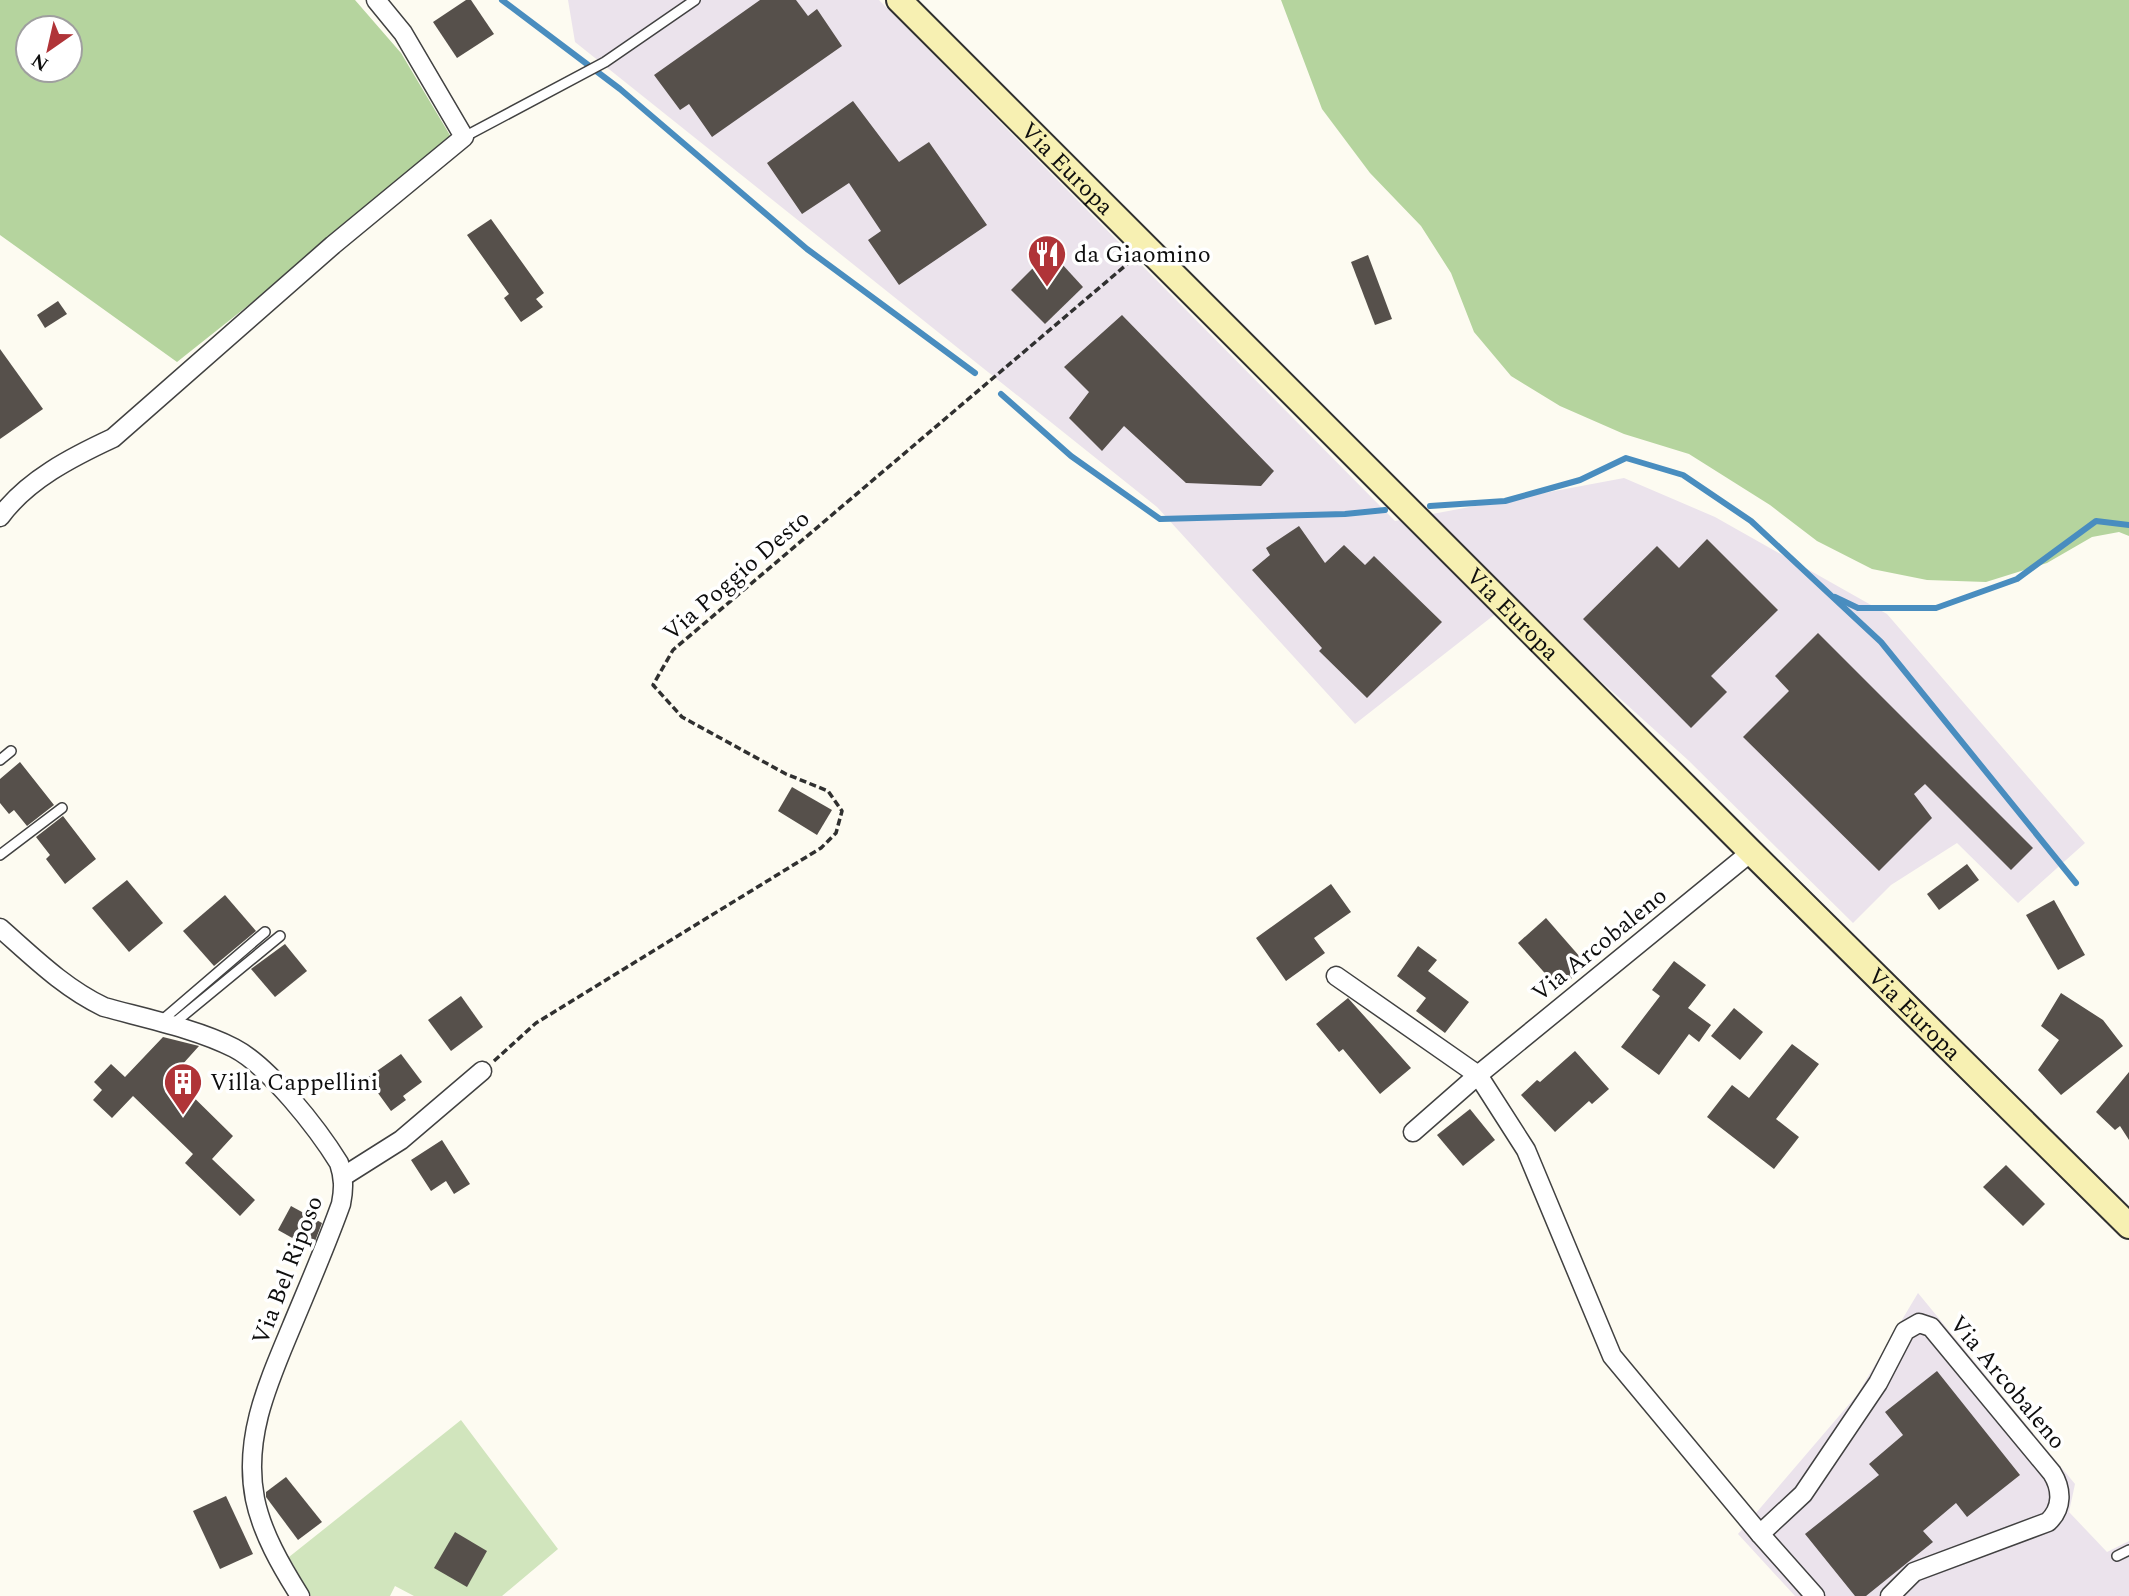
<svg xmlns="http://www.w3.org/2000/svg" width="2129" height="1596" viewBox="0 0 2129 1596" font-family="Spectral,serif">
<rect width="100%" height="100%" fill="#fdfbf1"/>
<g fill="#ebe3ec">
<polygon points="568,0 879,0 1395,521 1624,478 1715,517 1887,614 2085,843 2018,903 1957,843 1891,885 1853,923 1688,760 1512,601 1355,724 1157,507 575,42"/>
<polygon points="1918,1293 2075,1484 2069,1512 2107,1552 2129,1541 2129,1596 1795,1596 1738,1534 1857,1395"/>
</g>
<polygon fill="#d1e5bd" points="461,1420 558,1549 502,1596 414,1596 395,1586 390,1596 311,1596 289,1557"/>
<g fill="#b5d49e" fill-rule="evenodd">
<path d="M0,0H355L401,53L454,142L177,362L0,235ZM28,28H70V70H28Z"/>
<polygon points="1281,0 2129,0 2129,536 2119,532 2092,537 2047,563 1986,582 1927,580 1872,569 1817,541 1770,505 1689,454 1624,434 1560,406 1511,376 1474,332 1451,273 1421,226 1370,173 1322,109"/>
</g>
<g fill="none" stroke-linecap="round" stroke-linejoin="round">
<g stroke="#498dbf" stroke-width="6">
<polyline points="502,0 620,89 807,249 975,373"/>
<polyline points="1001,394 1071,456 1160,519 1345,514 1385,510"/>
<polyline points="1430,506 1505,501 1580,480 1626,458 1683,475 1751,521 1881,642 2076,883"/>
<polyline points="1835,597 1858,608 1936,608 2017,579 2096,521 2129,525"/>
</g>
</g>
<g fill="#56504b">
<polygon points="466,0 471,0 494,34 457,58 433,22"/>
<polygon points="760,0 796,0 808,16 817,9 842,46 712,137 689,104 680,110 654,75"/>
<polygon points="853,101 899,162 929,142 987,225 899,285 868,240 881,231 849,183 802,214 767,163"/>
<polygon points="491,219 544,293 536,299 543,307 521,322 504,298 509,294 467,235"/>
<polygon points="1050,251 1083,287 1045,324 1011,290"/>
<polygon points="1368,255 1392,319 1375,325 1351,262"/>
<polygon points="58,301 67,314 45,328 37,315"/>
<polygon points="1122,315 1274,471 1261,486 1186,483 1124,426 1102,451 1069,418 1089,392 1064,367"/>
<polygon points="0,349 43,409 0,439"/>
<polygon points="1299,526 1325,563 1344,545 1365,565 1374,556 1442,622 1367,698 1319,651 1322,648 1252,570 1270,555 1266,548"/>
<polygon points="1707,539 1778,610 1711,676 1727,692 1691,728 1583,619 1657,546 1679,568"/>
<polygon points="1818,633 2033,848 2011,870 1925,784 1914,794 1932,818 1879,871 1743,737 1789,691 1775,676"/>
<polygon points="20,762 54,805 27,826 14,810 9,814 0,803 0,779"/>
<polygon points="792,787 832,810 817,835 778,811"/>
<polygon points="63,816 96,859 65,884 46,859 50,855 36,837"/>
<polygon points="1967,864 1979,880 1939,910 1927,894"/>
<polygon points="127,880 163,923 129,952 92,908"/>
<polygon points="1331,884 1351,912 1314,938 1325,953 1286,981 1256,938"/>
<polygon points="225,895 256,931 214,966 183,931"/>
<polygon points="2054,900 2085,955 2058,970 2026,915"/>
<polygon points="1546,918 1587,965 1559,989 1518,943"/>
<polygon points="285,944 307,971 275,997 251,969"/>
<polygon points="1418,946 1437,960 1428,971 1469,1002 1445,1033 1416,1011 1426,998 1397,976"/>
<polygon points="1674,961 1706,985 1688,1008 1711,1025 1699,1042 1689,1034 1659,1075 1621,1047 1660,996 1652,990"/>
<polygon points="2061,993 2103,1020 2123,1046 2061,1095 2038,1070 2059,1040 2041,1026"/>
<polygon points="461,996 483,1027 451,1051 428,1020"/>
<polygon points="1348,998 1411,1068 1380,1094 1343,1049 1339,1052 1316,1024"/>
<polygon points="1734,1008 1763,1032 1740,1060 1711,1036"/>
<polygon points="163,1037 199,1046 172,1076 233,1136 212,1159 255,1200 240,1216 185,1163 193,1154 133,1096 112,1118 93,1100 102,1090 94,1082 111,1064 125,1077"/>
<polygon points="1792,1044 1819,1064 1776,1119 1799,1137 1774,1169 1707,1117 1732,1085 1749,1098"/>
<polygon points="1575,1051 1609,1089 1592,1104 1589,1101 1555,1132 1521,1095 1537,1080 1540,1082"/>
<polygon points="401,1054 422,1082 403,1096 406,1100 391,1111 367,1078"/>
<polygon points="2129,1072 2129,1140 2120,1126 2115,1130 2096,1112"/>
<polygon points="1470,1109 1495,1140 1463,1166 1437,1135"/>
<polygon points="442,1140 470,1184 454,1194 446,1181 431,1191 411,1160"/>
<polygon points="2006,1165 2045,1204 2023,1226 1983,1187"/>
<polygon points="291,1206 322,1223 312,1249 278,1230"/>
<polygon points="1937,1371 2020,1475 1967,1517 1956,1503 1923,1531 1933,1542 1866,1596 1855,1596 1805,1534 1879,1475 1869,1464 1903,1435 1885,1412"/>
<polygon points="286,1477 322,1522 298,1540 266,1497 266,1492"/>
<polygon points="226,1496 253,1554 220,1569 193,1511"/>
<polygon points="455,1532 487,1551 467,1587 434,1568"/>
</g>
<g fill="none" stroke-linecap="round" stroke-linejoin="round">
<g stroke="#414141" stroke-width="12">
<g id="service">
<polyline points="464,137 605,62 695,0"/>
<polyline points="0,760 11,751"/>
<polyline points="0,855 62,808"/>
<polyline points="160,1022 265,932"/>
<polyline points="173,1024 280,936"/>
<polyline points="2117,1556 2129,1550"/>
</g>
</g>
<g stroke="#414141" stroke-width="21">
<g id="minor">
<path d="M0,517C27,480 72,457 113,438L333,245L464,137L403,33L376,0"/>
<path d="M0,928C33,957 64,988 104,1007C144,1018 197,1029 234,1048C269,1066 318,1129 339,1163C344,1178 344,1189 341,1204C326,1246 308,1287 291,1328C268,1383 243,1438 255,1499C262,1533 281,1566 300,1596"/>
<polyline points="1336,976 1478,1075 1526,1150 1612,1356 1760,1534 1815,1596"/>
<polyline points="1413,1132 1478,1075 1751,852"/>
<polyline points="344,1176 401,1140 482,1071"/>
<path d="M1760,1534L1803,1494L1878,1383L1905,1331L1919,1323L1931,1327L2052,1473C2062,1489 2063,1508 2048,1522L1914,1572L1890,1596"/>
</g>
</g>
<g stroke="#303030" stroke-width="28">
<g id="secondary">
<path id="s1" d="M899,0L1751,852L2129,1226"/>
</g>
</g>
<polyline stroke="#303030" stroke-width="3.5" stroke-dasharray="7 3.5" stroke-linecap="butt" points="494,1061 536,1023 821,848 836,833 842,811 828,791 786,774 682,717 653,685 673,650 1132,260"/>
<use href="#service" stroke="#fff" stroke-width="9"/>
<use href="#minor" stroke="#fff" stroke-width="18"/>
<use href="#secondary" stroke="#f7f0b2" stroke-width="24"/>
</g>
<defs>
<g id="restaurant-pin" transform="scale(2.0125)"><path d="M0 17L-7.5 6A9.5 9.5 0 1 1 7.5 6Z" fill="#b03438" stroke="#fff"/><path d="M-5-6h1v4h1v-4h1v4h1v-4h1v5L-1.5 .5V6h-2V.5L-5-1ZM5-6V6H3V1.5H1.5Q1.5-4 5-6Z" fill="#fff"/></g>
<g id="building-pin" transform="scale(2.0125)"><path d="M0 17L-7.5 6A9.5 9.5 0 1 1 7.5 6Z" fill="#b03438" stroke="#fff"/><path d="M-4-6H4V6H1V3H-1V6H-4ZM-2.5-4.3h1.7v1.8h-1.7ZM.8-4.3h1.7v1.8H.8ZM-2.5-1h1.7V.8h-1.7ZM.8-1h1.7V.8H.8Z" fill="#fff"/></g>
</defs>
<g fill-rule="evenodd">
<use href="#restaurant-pin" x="1047" y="254"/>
<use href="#building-pin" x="183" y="1082"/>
</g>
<g text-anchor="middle" stroke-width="7" stroke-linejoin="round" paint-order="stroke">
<g font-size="24" fill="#0e0e0e" stroke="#fff">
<text dy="8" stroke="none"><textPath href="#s1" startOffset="238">Via Europa</textPath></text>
<text transform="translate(736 575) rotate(-41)" y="8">Via Poggio Desto</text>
<text dy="8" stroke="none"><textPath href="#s1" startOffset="868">Via Europa</textPath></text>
<text transform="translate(1599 944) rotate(-39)" y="8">Via Arcobaleno</text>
<text dy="8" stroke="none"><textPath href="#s1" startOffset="1435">Via Europa</textPath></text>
<text transform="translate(287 1270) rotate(-69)" y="8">Via Bel Riposo</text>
<text transform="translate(2008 1382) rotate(50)" y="8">Via Arcobaleno</text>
</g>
<g font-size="24" fill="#0e0e0e" stroke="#fff" text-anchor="start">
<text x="1074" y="262">da Giaomino</text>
<text x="210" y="1090">Villa Cappellini</text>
</g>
</g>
<g transform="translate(49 49) rotate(214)"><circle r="33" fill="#ffffff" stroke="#9f9f9f" stroke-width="2"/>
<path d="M0-5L12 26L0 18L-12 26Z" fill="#b03438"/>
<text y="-10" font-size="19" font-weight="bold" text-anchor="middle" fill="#0e0e0e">N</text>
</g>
</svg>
